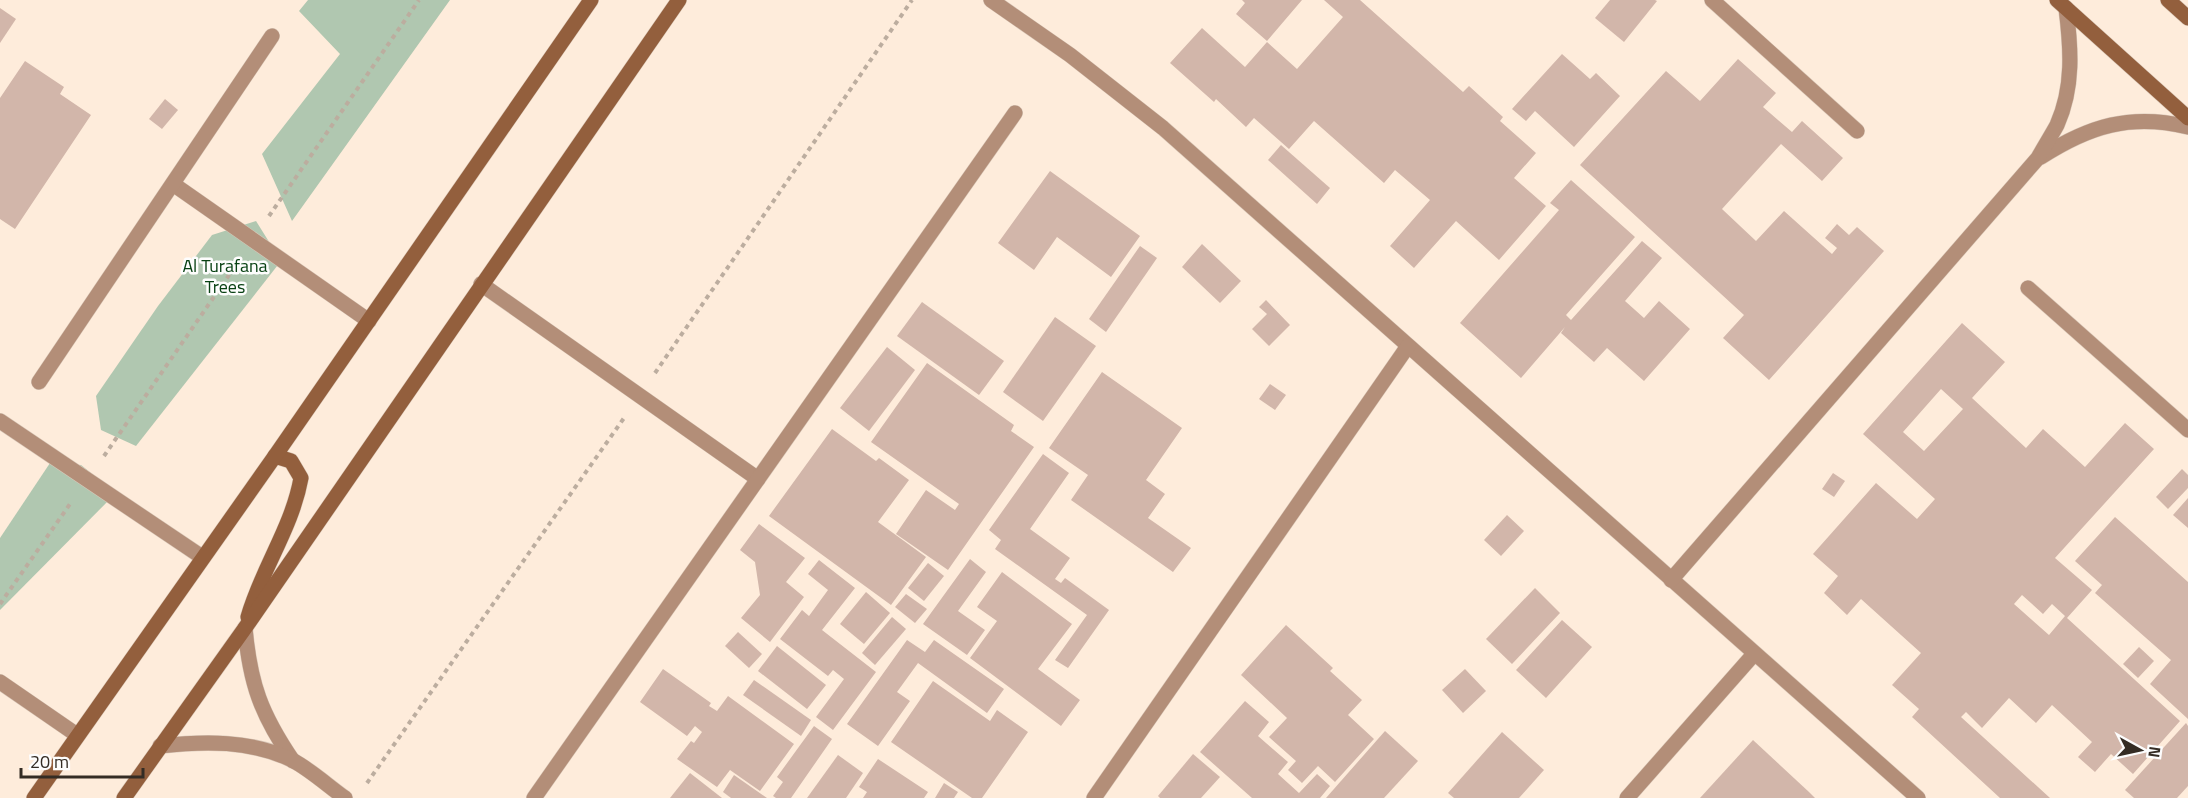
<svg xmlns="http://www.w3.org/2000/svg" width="2188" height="798" viewBox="0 0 2188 798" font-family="'Titillium Web',sans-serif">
<rect width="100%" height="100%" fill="#feecdb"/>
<g fill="#b0c7b0">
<polygon points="308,0 450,0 292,221 262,154 340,54 299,11"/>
<polygon points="256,221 281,261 136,446 101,430 96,396 158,306 212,235"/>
<polygon points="50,463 81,465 116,493 0,610 0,538"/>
</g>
<g fill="#d2b6aa" fill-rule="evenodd">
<polygon points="1242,0 1302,0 1267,41 1236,14 1245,3"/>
<polygon points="1324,0 1360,0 1463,92 1469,86 1503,117 1500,121 1536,153 1514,178 1546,206 1499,260 1456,221 1414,268 1390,246 1430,200 1395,170 1384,183 1314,121 1289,149 1254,118 1246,127 1216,99 1214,102 1170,63 1202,28 1245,67 1267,42 1297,69 1343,17"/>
<polygon points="1610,0 1655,0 1657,1 1624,42 1595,18"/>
<polygon points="0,8 16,19 0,43"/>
<polygon points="1562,54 1590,79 1596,73 1620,96 1574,147 1535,111 1526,121 1512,109"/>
<polygon points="1738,59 1776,93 1763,107 1792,132 1802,121 1843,158 1822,181 1781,144 1722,209 1756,241 1784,211 1832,254 1837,248 1825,238 1837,224 1849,235 1857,227 1884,251 1769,380 1723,338 1744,315 1580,165 1666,71 1700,101"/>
<polygon points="25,61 64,87 60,94 91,115 15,229 0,219 0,98"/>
<polygon points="165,99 178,110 162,129 149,119"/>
<polygon points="1281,145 1330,188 1317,204 1268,160"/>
<polygon points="1050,171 1140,236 1111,277 1057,237 1034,270 998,243"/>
<polygon points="1571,180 1635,237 1566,315 1571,320 1642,241 1662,258 1625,301 1644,318 1659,301 1690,329 1644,381 1607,348 1594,362 1561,333 1565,327 1521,378 1460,323 1559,210 1550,203"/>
<polygon points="1202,244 1241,281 1220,303 1182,267"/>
<polygon points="1140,246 1157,258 1106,332 1089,319"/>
<polygon points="1266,300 1290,325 1269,346 1252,329 1267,314 1259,307"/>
<polygon points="922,302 1004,361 979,395 897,336"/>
<polygon points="1055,317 1096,346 1043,421 1003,392"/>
<path d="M1962,323L2005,362L1972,398L2026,448L2043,429L2085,467L2125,423L2154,449L2055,558L2092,590L2067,618L2180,721L2133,774L2111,754L2095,772L2078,757L2092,742L2052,705L2036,723L2009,698L1982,728L1966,712L1961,717L2050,798H2000L1912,717L1919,709L1892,685L1921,653L1861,599L1847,615L1824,593L1838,576L1813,554L1876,483L1917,519L1935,499L1863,434ZM1941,389L1963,409L1924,451L1903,432ZM2022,595L2043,614L2052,604L2065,616L2049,635L2014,604Z"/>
<polygon points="887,347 915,370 869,431 840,408"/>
<polygon points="927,363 1014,425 1011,431 1034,447 948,570 896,534 926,490 955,510 959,504 871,442"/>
<polygon points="1102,372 1182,428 1146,480 1165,494 1148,518 1191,548 1173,572 1071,500 1088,475 1049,448"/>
<polygon points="1270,384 1286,395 1275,410 1259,399"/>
<polygon points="832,429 876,461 879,458 909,480 878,522 926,557 891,605 769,516"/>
<polygon points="1043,454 1069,473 1030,529 1070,558 1055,579 1061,583 1065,578 1109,610 1068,668 1055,660 1087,615 995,549 1001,540 989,530"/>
<polygon points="2182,469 2188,475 2188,488 2168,509 2156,497"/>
<polygon points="1833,473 1845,481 1834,497 1822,489"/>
<polygon points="2188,498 2188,528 2173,515"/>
<polygon points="1507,515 1524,531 1501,556 1484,540"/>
<polygon points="2115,517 2188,582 2188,719 2150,684 2171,660 2095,593 2102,585 2075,561"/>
<polygon points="759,524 805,558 786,582 804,597 770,642 741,618 760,595 755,562 740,550"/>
<polygon points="970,559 986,572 958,611 985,630 967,655 923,624"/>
<polygon points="819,560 855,588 822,630 876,672 833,730 816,717 844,679 833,670 828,676 780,639 802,610 809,616 828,590 808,574"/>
<polygon points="928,563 944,576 924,601 908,588"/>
<polygon points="1002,572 1072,624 1038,669 1080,700 1061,726 970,658 997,621 977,607"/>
<polygon points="1535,588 1560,613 1512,664 1486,639"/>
<polygon points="866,592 890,613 864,644 840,624"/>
<polygon points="906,594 927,609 915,623 895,607"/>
<polygon points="892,617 906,629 875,665 862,653"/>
<polygon points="1562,620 1592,647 1546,698 1516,670"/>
<polygon points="1286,625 1333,668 1330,671 1362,700 1348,715 1374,739 1335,782 1318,766 1302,783 1288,770 1296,761 1269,737 1287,718 1241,675"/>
<polygon points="738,632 762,654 749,668 725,646"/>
<polygon points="907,640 925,652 934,640 1004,689 987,713 918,663 897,692 910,701 878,746 847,724"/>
<polygon points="777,646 826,685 807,709 758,671"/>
<polygon points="2139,647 2154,661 2138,678 2123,664"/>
<polygon points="663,669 711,703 709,706 717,711 728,696 794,744 760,791 730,770 717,787 677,759 691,741 694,743 702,732 695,726 687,736 640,702"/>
<polygon points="1465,669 1486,691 1463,713 1442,690"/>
<polygon points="754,680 811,720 801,736 743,695"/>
<polygon points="933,681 990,721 997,710 1028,732 982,798 972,798 891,742"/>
<polygon points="1245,701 1269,722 1258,736 1288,762 1278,774 1299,793 1317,774 1330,786 1320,798 1252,798 1200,752"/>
<polygon points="2186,723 2188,726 2188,786 2177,798 2134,798 2125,790"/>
<polygon points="814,726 832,739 791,798 776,798 773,796 783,782 777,777"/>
<polygon points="1385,731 1418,761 1384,798 1326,798"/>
<polygon points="1502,732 1544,770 1519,798 1454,798 1448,793"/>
<polygon points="1753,740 1809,792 1815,798 1700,798"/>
<polygon points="1193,754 1220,777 1201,798 1160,798 1158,796"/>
<polygon points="838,755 863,773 846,798 807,798"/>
<polygon points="878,759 928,792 924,798 863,798 867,792 859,787"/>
<polygon points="690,773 722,798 670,798"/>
<polygon points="734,775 767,798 731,798 723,792"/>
<polygon points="944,783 958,792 954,798 935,798"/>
</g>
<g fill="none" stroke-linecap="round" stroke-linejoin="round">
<g stroke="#dac9ba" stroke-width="16">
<g id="street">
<polyline points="991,0 1070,55 1163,128 1918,798"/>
<polyline points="1712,0 1857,131"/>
<path d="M2041,157C2089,126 2131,113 2188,127"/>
<polyline points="173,184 369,321"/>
<polyline points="481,284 758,479"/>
<polyline points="2028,288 2188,430"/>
<polyline points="39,382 272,36"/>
<polyline points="0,421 202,557"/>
<path d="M1671,580L2038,158C2044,147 2051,136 2057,125C2074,87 2071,48 2066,8"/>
<path d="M245,628C250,684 261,714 293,761"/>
<polyline points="0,682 77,735"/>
<path d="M160,746C204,741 251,740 292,760C311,770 328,786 345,798"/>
<polyline points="534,798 1015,113"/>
<polyline points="1094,798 1408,346"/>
<polyline points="1627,798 1754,654"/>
</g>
</g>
<g stroke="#dac9ba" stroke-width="16">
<g id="secondary">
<polyline points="2057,0 2188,118"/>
<polyline points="2168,0 2188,18"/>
<path d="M248,617C262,568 292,528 301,478L291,461L275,456"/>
<polyline points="34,798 275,456 591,0"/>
<polyline points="124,798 245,628 679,0"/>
</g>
</g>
<g stroke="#bcad9f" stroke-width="4" stroke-dasharray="4.5 4.5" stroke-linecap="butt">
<polyline points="269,216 419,0"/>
<polyline points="655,373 912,0"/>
<polyline points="104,456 238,262"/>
<polyline points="0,604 70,504"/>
<polyline points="367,783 624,418"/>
</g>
<use href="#street" stroke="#b38e78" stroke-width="15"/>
<use href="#secondary" stroke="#935f3d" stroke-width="15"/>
</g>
<g text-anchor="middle" stroke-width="5" stroke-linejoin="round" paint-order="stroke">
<g font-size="18" fill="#084113" stroke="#fdfdfd">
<text x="225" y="272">Al Turafana<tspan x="225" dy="21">Trees</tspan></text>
</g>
</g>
<g transform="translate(2140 750) rotate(98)" stroke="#fdfdfd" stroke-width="4.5" paint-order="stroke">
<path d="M0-4.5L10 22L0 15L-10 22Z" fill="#342c24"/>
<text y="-9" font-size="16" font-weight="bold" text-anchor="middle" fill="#342c24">N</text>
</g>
<path d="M21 768v9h122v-9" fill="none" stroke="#342c24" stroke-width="3"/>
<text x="30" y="768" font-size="18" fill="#342c24" stroke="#fdfdfd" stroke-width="4.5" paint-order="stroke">20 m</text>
</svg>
